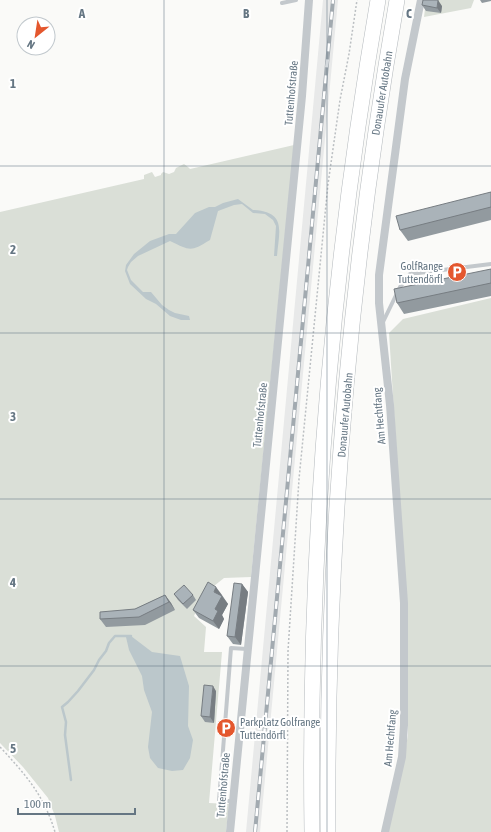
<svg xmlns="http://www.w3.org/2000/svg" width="491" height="832" viewBox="0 0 491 832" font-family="'Asap Condensed',sans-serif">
<rect width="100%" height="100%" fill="#fafaf8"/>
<polygon fill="#e8e9e9" points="323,0 338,0 260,832 246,832"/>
<g fill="#dadfd7">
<polygon points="426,0 474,0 471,8 424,17"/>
<polygon points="294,145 251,577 224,578 204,594 194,616 206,627 204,652 222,652 209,803 229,804 226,832 59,832 55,816 48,798 23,767 0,743 0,212 144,179 144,175 152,172 155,177 161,175 161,174 163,172 169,174 174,172 176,168 184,164 188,167 190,169"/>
<polygon points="491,298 491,832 388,832 401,773 408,735 408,646 402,538 389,333 403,319"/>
</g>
<g fill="#bbc7cb">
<path d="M238,199L253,210C287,212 279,231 277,256H274L276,226L273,220L265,214L253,213L242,204L234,205L218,211L210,240C190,252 191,251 170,241L138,256L131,262L128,267L127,270L131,280L143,292H151L162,305L169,310L175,313L189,316L190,320H181L170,316L156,304L146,299L130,284L125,271L126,265L134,254L150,241L169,234H176L195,213L209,207H215L223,203Z"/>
<polygon points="131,636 152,652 180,656 189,686 188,726 193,740 190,758 183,770 172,771 158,768 150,758 148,747 152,712 144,690 142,676 129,650 126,637"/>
</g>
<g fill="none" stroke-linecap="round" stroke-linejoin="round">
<polyline stroke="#bbc7cb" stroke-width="2.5" points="71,780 65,735 66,722 62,707 68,702 78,691 94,670 99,660 106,651 109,643 115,636 131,636"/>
<g stroke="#b4b9bd" stroke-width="16">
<g id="motorway">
<path d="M312,832C308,555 331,273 378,0"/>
<path d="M328,832C326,554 349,274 397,0"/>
</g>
</g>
<g stroke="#bbbfc2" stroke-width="1.5" stroke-dasharray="2 2" stroke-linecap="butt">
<path d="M0,747C25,774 44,795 55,832"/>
<polyline points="287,832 288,651 299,479 328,184 340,100 349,54 357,0"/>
</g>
<g stroke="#c3c8cc" stroke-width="4">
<polyline points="282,3 296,0"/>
<polyline points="383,322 400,287 410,274 491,264"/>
<polyline points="233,801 219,801 231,648 247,649"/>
</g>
<g stroke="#c3c8cc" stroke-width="8">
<polyline points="230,832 302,96 309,0"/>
<polyline points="385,832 402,757 404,725 404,603 390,405 379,303 379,275 405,79 421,0"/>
</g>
<use href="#motorway" stroke="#fff" stroke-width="15"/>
<g stroke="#a2aab0" stroke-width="4">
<polyline id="rail" points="255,832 333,0"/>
</g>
<use href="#rail" stroke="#fff" stroke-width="2.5" stroke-dasharray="8" stroke-linecap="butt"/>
</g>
<g fill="#929a9f">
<polygon points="480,0 491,0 491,1 482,3"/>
<polygon points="422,5 442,6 441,13 426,11"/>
<polygon points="491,192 491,220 408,241 400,230"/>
<polygon points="491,269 491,296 404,314 397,303"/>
<polygon points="242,584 248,592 241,645 233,644 227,636"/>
<polygon points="174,594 193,595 196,600 187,609 178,600"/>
<polygon points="165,595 171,603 175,610 145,625 106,627 100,619 135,609"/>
<polygon points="222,595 228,604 222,615 224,619 219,629 199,618 193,610"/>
<polygon points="216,691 214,723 205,722 201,716"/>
</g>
<g fill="#777d82">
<polygon points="438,0 442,6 441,13 437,8"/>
<polygon points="242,584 248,592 241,645 235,637"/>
<polygon points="216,587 222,595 220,600 214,592"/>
<polygon points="165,595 171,603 175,610 169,602"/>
<polygon points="222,596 228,604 222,615 224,619 219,629 213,621 215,609"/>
<polygon points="213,686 216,691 214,723 210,717"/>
</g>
<g fill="#aab3b9" stroke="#777d82">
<polygon points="423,0 438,0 437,8 422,5"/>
<polygon points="491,192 491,207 400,230 396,216"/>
<polygon points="491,269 491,283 397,303 394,289"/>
<polygon points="208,582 216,587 214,592 222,596 215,609 218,611 213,621 193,610"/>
<polygon points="234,583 242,584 235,637 227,636"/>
<polygon points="184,585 193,595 183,604 174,594"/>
<polygon points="165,595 169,602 139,617 100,619 100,612 135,609"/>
<polygon points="204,685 213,686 210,717 201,716"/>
</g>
<path fill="none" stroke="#657683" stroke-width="1" stroke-opacity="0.55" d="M164,0V832M327,0V832M0,166H491M0,333H491M0,499H491M0,666H491"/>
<defs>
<g id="parking-disc" transform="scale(1)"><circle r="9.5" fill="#e4572e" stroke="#fff"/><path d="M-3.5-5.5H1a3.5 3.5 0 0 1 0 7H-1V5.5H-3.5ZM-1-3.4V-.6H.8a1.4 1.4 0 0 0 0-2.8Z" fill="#fff"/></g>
</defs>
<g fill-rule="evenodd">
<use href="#parking-disc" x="457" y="272"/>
<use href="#parking-disc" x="226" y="728"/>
</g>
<g text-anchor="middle" stroke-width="4" stroke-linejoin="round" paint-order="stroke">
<g font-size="11" fill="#657683" stroke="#fff">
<text transform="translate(291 93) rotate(-85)" y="4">Tuttenhofstraße</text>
<text transform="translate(382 93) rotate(-81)" y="4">Donauufer Autobahn</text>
<text transform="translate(260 415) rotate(-84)" y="4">Tuttenhofstraße</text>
<text transform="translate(345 415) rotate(-85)" y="4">Donauufer Autobahn</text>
<text transform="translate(379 416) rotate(-95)" y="4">Am Hechtfang</text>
<text transform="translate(390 738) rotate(-85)" y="4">Am Hechtfang</text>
<text transform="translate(223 785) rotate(-85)" y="4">Tuttenhofstraße</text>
</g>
<g font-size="11" fill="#657683" stroke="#fff" text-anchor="end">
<text x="443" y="270">GolfRange<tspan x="443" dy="13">Tuttendörfl</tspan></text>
<text x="240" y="726" text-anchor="start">Parkplatz Golfrange<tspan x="240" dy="13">Tuttendörfl</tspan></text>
</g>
</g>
<g font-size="13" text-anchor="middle" font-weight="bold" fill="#657683" stroke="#fff" stroke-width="4" stroke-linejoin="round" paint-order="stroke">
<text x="82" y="18">A</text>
<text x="246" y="18">B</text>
<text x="409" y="18">C</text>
<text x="13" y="88">1</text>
<text x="13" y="254">2</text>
<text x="13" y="421">3</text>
<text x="13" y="587">4</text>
<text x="13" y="753">5</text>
</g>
<g transform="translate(36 36) rotate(210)"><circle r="19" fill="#ffffff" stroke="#c1c8cd"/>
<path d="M0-3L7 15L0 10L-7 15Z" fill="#e4572e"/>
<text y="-6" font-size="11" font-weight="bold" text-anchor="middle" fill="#657683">N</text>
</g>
<path d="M18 808v6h117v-6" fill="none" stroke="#657683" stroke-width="2"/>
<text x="24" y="808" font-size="12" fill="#657683" stroke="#ffffff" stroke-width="3" paint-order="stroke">100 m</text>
</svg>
